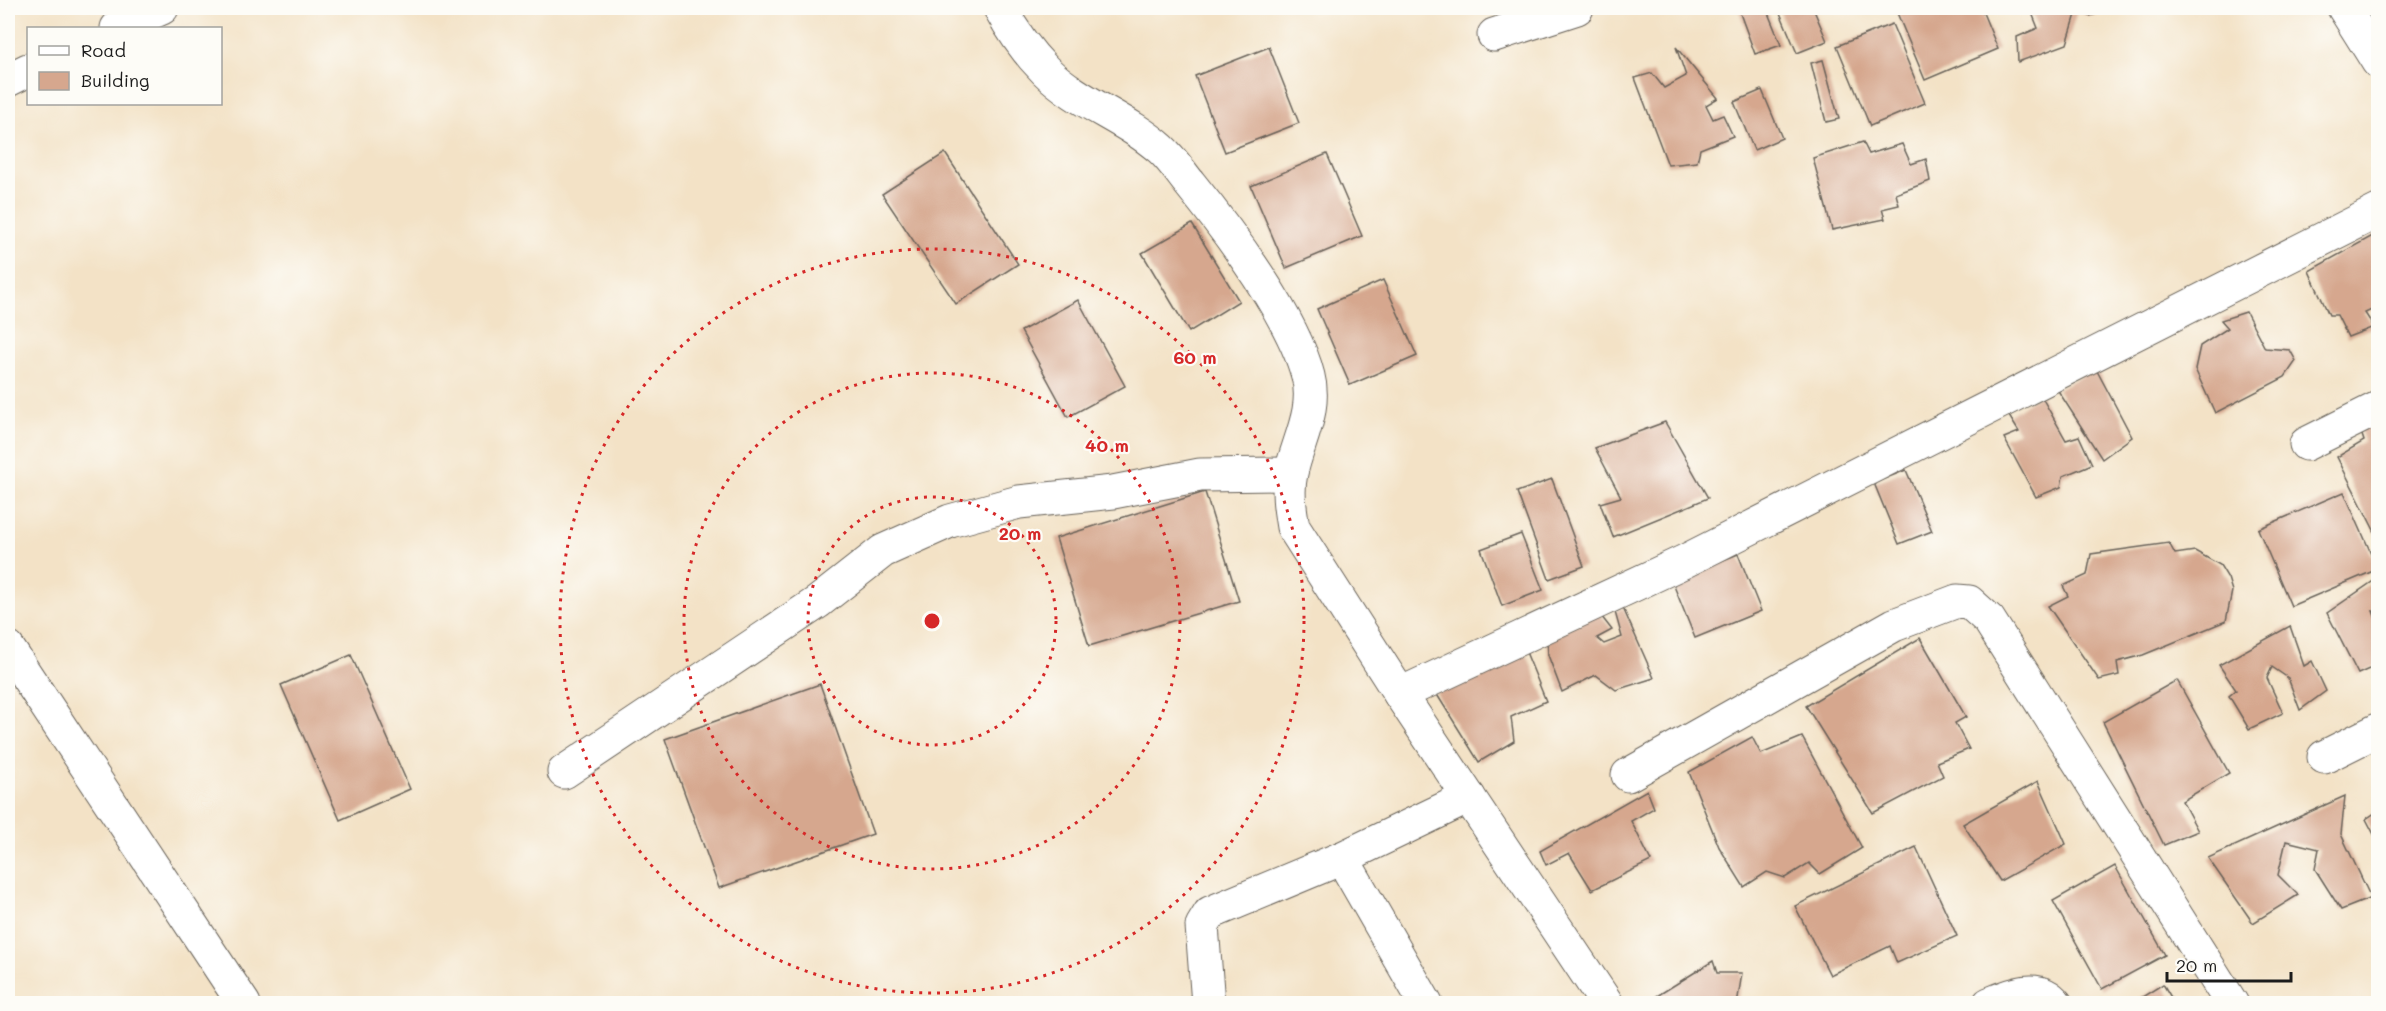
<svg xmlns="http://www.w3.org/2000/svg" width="2386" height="1011" viewBox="0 0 2386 1011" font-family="Mali,sans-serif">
<rect width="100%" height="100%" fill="#fdfcf7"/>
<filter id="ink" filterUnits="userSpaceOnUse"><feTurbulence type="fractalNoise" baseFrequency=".0167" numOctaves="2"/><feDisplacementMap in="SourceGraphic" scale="12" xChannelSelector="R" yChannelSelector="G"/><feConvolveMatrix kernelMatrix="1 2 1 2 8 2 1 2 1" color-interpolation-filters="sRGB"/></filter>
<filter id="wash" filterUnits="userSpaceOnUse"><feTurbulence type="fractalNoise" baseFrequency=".008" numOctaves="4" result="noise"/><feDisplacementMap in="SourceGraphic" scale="24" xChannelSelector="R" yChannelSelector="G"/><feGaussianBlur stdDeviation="1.35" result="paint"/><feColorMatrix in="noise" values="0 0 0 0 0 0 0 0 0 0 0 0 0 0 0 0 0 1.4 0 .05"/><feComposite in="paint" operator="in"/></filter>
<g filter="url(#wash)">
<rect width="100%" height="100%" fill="#f3e2c6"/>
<g id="blocks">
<g fill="#d6a78e">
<polygon points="1738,8 1766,8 1781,45 1755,54"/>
<polygon points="1778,8 1813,8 1827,41 1797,53"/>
<polygon points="1895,8 1981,8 1998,49 1925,80"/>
<polygon points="2030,8 2107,8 2107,11 2090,16 2077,11 2067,44 2018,62 2017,37 2038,28"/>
<polygon points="1892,24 1925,103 1870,126 1837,46"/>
<polygon points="1269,47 1299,123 1225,152 1195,76"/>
<polygon points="1676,47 1718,98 1706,105 1713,119 1723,115 1733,136 1700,149 1697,162 1668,165 1635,78 1652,73 1664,88 1686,76"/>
<polygon points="1823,60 1839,119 1826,122 1811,63"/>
<polygon points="1762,90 1782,138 1754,150 1734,102"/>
<polygon points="1863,142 1869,154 1902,144 1911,164 1926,159 1930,181 1896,194 1899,205 1882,209 1885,219 1832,230 1813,158"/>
<polygon points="945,153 1018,264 956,304 882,194"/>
<polygon points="1327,154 1362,236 1286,268 1251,186"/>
<polygon points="1192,224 1239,301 1189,332 1142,253"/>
<polygon points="2378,233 2378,307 2365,313 2374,327 2348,337 2337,315 2329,315 2309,271"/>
<polygon points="1383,280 1417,356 1350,385 1317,309"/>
<polygon points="1078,300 1125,386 1068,417 1021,331"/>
<polygon points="2246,312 2265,348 2290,350 2296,361 2285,377 2215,413 2195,369 2200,346 2228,328 2221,320"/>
<polygon points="2096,369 2132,437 2102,459 2057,389"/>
<polygon points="2040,394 2066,440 2079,436 2092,464 2063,476 2061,487 2036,497 2004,438 2019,432 2009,416"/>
<polygon points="1665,422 1708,498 1613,537 1600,503 1621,497 1595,448"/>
<polygon points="2374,424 2378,432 2378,538 2337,457 2364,441 2360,429"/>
<polygon points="1906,470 1932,531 1899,544 1874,483"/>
<polygon points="1552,479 1584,566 1549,579 1517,492"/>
<polygon points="1205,492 1239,601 1089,646 1056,538"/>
<polygon points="2344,492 2378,569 2291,606 2258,529"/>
<polygon points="1521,534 1543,590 1502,606 1481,549"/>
<polygon points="2169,543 2175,554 2195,551 2220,565 2228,578 2232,591 2226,621 2143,655 2117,662 2119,675 2099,680 2048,606 2068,596 2063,586 2087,575 2091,554"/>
<polygon points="1738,554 1761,611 1695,638 1672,581"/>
<polygon points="2378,578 2378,612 2373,611 2378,624 2378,665 2358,674 2327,613"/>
<polygon points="1623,608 1654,678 1616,690 1596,675 1562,692 1548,655 1547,638 1598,612 1612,630 1597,638 1604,644 1622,637 1615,612"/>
<polygon points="2290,626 2304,666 2312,661 2326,691 2300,710 2288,678 2272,667 2267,678 2283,713 2249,729 2229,696 2236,690 2219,665"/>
<polygon points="1920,638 1966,717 1955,723 1969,749 1937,762 1943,776 1873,813 1806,706"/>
<polygon points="1526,652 1546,701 1511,717 1514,741 1479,762 1436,693"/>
<polygon points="351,655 410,789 340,820 281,685"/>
<polygon points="2177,680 2229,773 2182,801 2198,831 2164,845 2103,722"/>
<polygon points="820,684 873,834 719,888 665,739"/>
<polygon points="1752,737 1761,754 1802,737 1862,848 1820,874 1809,863 1785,878 1767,872 1744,887 1719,847 1689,772"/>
<polygon points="2038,781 2066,844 2000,881 1963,824"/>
<polygon points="1647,790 1654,808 1631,821 1651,861 1592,890 1569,853 1546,865 1540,851"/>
<polygon points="2345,796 2341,834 2371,898 2341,910 2315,869 2319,849 2286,841 2278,875 2298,895 2253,923 2208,858"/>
<polygon points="2378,811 2378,842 2366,819"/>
<polygon points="1916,847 1957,936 1897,963 1890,946 1830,975 1795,906"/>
<polygon points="2115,866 2165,955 2102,989 2053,901"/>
<polygon points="1713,961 1717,973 1742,973 1737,1004 1644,1004"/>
<polygon points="2163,984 2175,1004 2131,1004"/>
</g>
</g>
</g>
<g filter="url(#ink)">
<use href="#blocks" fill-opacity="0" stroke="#676158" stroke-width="1.5"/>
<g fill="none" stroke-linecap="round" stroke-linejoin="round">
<g stroke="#676158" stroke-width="35">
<g id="minor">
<path d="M1000,8C1012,30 1027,52 1045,70C1078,103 1126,118 1161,149C1172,159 1181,173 1190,184C1229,232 1293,317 1308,376C1317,410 1298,441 1291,473C1287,491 1290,509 1293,527L1400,694L1607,1004"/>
<polyline points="2344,8 2378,62"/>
<polyline points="117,28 162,8"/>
<polyline points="1494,35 1577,8"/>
<polyline points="8,80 28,70"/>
<polyline points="2306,444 2378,408"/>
<polyline points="8,648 244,1004"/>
<polyline points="1400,694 1683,562 2378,211"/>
<polyline points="2324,757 2378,730"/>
<polyline points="564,772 818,602 883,551 950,521 1019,502 1113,492 1200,475 1290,474"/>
<polyline points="1628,775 1894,625 1957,601 1969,602 1989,620 2232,1004"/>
<polyline points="1342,858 1426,1004"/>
<polyline points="1208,1004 1202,926 1210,913 1342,858 1469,797"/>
<path d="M1989,1004C2010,995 2039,982 2056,1004"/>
</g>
</g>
<use href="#minor" stroke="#fff" stroke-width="33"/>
</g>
</g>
<g fill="none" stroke="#d62828" stroke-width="3" stroke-dasharray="3 6">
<circle cx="932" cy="621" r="124"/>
<circle cx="932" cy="621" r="248"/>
<circle cx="932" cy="621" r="372"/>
</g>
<circle cx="932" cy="621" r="9" fill="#d62828" stroke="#fdfcf7" stroke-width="3"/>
<g font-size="18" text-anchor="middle" font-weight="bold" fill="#d62828" stroke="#fdfcf7" stroke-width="4.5" stroke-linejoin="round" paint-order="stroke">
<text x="1195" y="364">60 m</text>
<text x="1107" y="452">40 m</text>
<text x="1020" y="540">20 m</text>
</g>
<rect width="2386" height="1011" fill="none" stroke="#fdfcf7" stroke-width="30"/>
<rect x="27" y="27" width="195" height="78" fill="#fdfcf7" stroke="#a3a29f" stroke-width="1.5"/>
<rect x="39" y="46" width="30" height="9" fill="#ffffff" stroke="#a3a29f" stroke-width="1.5"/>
<text x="81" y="57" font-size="18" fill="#1c1c1c">Road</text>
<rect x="39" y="72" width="30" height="18" fill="#d6a78e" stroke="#a3a29f" stroke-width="1.5"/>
<text x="81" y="87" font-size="18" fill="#1c1c1c">Building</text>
<path d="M2167 972v9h124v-9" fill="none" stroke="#1c1c1c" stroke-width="3"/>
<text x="2176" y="972" font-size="18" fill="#1c1c1c" stroke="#fdfcf7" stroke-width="4.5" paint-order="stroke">20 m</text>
</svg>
